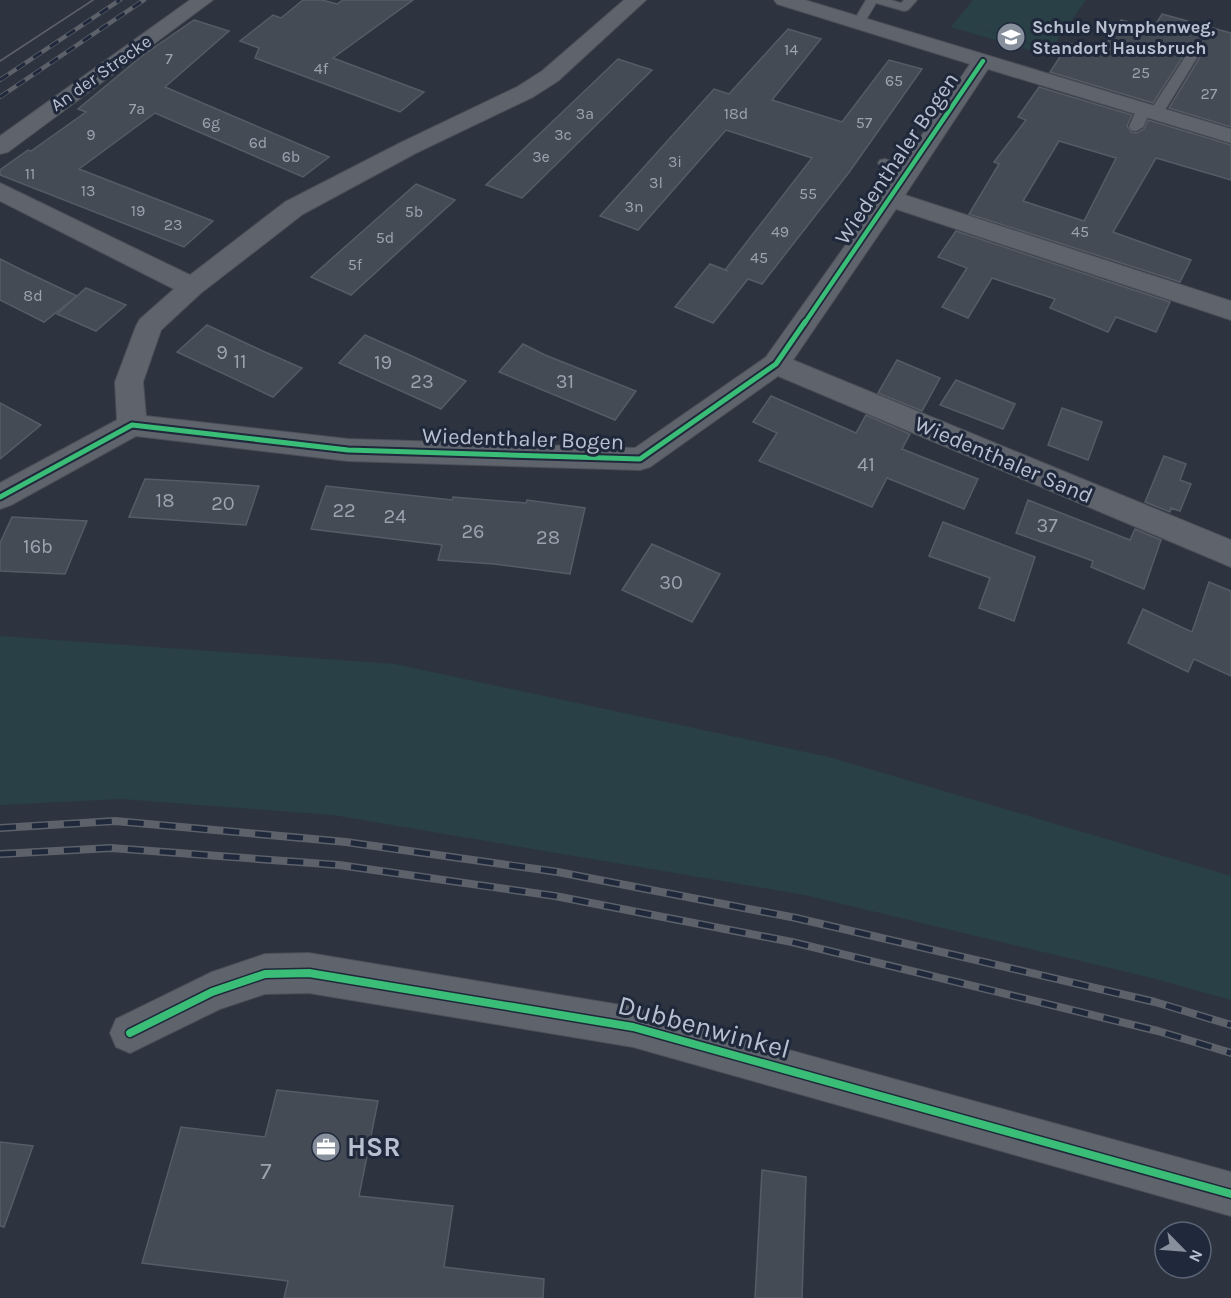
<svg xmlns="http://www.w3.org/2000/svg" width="1231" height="1298" viewBox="0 0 1231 1298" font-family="Karla,sans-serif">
<rect width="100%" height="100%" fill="#2d343f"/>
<g fill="#294046">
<polygon points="973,0 1086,0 1051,49 964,24 1050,50 1047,55 951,27"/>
<polygon points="0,636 395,664 829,757 1231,876 1231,1000 1156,979 805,895 333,815 121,799 0,805"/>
</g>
<g fill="#454b54" stroke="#555c66" stroke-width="1.5" fill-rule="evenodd">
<polygon points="303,0 322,0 337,4 343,0 413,0 333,58 424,92 400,112 255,58 259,48 240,41 273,15 281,18"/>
<polygon points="1162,14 1231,33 1231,127 1169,108 1203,52 1196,45 1187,50 1153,103 1050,72 1069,43 1101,53 1121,20 1153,29"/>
<polygon points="194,20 229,31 165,87 329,157 303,177 155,113 79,169 213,221 184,247 0,175 0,170 28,150 31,151 86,112 78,109 143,55"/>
<polygon points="788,29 821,39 772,100 842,122 889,60 922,69 850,171 762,284 748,279 713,323 675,307 710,264 728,271 725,270 812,158 726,130 638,230 600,216 714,89 729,94"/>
<polygon points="618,59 652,70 522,198 486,185"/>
<path d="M1039,87L1132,115L1127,126L1131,132L1137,133L1144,129L1148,120L1231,145V180L1156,158L1113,232L1191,260L1180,282L969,214L999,164L994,162L1026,120L1018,117ZM1059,141L1116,158L1084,221L1023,201Z"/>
<polygon points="416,184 455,200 351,295 311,277"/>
<polygon points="956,231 1170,302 1156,332 1116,317 1108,332 1050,308 1055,299 992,278 968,318 942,307 967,268 938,257"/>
<polygon points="0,259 24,271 77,296 44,322 0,300"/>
<polygon points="86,288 126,305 96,331 57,314"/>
<polygon points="207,325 265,352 302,368 273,397 177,352"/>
<polygon points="365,335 414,357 466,381 441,409 339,363"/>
<polygon points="523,344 545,355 636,391 615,420 499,372"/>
<polygon points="897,360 940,378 922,411 878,393"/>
<polygon points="956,380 1015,404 1003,429 940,405"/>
<polygon points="771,396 856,433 866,415 910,434 902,449 978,479 964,509 887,478 872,507 759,461 777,433 753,422"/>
<polygon points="0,403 41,425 0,459"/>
<polygon points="1062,408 1102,422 1088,460 1048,445"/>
<polygon points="1164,456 1186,464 1180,480 1191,484 1180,511 1171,508 1170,512 1145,502"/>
<polygon points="145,479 201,482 259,486 246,525 129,517"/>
<polygon points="326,486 452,500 453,497 526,503 527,500 585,508 570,574 494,564 438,560 442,545 311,529"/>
<polygon points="1028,500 1130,540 1135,529 1161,540 1144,589 1091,567 1093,561 1016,533"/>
<polygon points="12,517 87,521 65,574 0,571 0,543"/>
<polygon points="943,522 1035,557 1014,621 979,608 990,578 929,556"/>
<polygon points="652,544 720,574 692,622 622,590"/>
<polygon points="1209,582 1231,591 1231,676 1194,659 1188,672 1128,643 1143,609 1192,632"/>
<polygon points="277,1090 378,1101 359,1196 453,1206 444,1267 544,1279 543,1298 284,1298 288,1281 142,1263 181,1127 265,1137"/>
<polygon points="0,1142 33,1146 4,1227 0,1226"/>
<polygon points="762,1170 806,1177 802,1298 755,1298"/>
</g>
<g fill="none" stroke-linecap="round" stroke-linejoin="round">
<g stroke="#4a4f57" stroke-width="2">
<g id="lane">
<polygon points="866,0 891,0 901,3 904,0 917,0 908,10 904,11 876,3 863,25 855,25 853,22"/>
<polygon points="1195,47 1201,51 1163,113 1156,117 1151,116 1149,113 1189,51"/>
<polygon points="1144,105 1151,109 1143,127 1136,131 1131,130 1129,127 1137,109"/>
<polygon points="885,159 915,169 917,172 910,176 880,166 878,163 880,160"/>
</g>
</g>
<g stroke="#4a4f57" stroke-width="2">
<g id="street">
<polygon points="190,0 213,0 8,152 0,154 0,136"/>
<polygon points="624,0 646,0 558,81 533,97 416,153 303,214 201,293 161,330 143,382 146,416 348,439 635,448 766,357 882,194 970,64 777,4 774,0 805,0 1231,129 1231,143 988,69 905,195 1231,301 1231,320 896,209 793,360 1231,540 1231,567 778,376 650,467 640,470 348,461 136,436 11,505 0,509 0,483 117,420 115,382 136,326 140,319 174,289 0,201 0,183 190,275 285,202 400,143 517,87 542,71"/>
<polygon points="309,953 633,1007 1231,1172 1231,1216 633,1047 309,993 265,994 220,1009 130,1053 116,1047 110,1033 116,1019 212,972 265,954"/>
</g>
</g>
<use href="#lane" fill="#5e636c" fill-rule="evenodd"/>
<use href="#street" fill="#5e636c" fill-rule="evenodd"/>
<polyline stroke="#5c616a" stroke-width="1.5" points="0,61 93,0"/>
<g stroke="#5c616a" stroke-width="4.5">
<g id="rail-far1">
<polyline points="0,80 120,0"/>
<polyline points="0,97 144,0"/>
</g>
</g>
<g stroke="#5c616a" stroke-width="8">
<g id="rail">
<polyline points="0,828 115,821 346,842 558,872 796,918 1155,1002 1231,1025"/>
<polyline points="0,854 111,848 339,865 555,896 792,942 1158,1031 1231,1053"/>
</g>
</g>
<use href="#rail-far1" stroke="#1f293b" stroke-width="3" stroke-dasharray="10" stroke-linecap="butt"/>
<use href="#rail" stroke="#1f293b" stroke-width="5" stroke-dasharray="16" stroke-linecap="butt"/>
<g stroke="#1f293b" stroke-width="8">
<polyline id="cycleway-far2" points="804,324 983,61"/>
</g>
<g stroke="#1f293b" stroke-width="9">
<polyline id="cycleway-far1" points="0,497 132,425 348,450 640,459 776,364 805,322"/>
</g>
<g stroke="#1f293b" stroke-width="11">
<polyline id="cycleway" points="130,1033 212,992 265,974 309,973 633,1027 1231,1194"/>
</g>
<use href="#cycleway-far2" stroke="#3abd76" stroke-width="4.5"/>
<use href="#cycleway-far1" stroke="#3abd76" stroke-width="5"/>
<use href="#cycleway" stroke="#3abd76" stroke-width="8"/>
</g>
<defs>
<g id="school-disc" transform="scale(1.5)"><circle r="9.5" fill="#878f9d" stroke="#1f293b"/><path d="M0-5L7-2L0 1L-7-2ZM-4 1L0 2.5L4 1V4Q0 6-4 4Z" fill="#fff"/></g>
<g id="office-disc" transform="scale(1.5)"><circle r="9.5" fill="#878f9d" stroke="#1f293b"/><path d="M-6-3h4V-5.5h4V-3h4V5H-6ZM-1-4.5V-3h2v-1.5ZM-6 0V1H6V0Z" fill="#fff"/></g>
</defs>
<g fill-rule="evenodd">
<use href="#school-disc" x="1011" y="37"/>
<use href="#office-disc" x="326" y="1147"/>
</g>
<g text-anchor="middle" stroke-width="6" stroke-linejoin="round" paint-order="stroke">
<g font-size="16" fill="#9ba3b0">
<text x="791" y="55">14</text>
<text x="169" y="64">7</text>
<text x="321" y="74">4f</text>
<text x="1141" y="78">25</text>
<text x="894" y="86">65</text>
<text x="1209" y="99">27</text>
<text x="137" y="114">7a</text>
<text x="585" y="119">3a</text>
<text x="736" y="119">18d</text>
<text x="211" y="128">6g</text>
<text x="864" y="128">57</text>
<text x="91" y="140">9</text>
<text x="563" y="140">3c</text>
<text x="258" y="148">6d</text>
<text x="291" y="162">6b</text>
<text x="541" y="162">3e</text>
<text x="675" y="167">3i</text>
<text x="30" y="179">11</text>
<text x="656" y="188">3l</text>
<text x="88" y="196">13</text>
<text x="808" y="199">55</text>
<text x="634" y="212">3n</text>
<text x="138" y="216">19</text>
<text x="414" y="217">5b</text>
<text x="173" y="230">23</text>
<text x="780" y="237">49</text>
<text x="1080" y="237">45</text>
<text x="385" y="243">5d</text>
<text x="759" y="263">45</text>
<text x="355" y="270">5f</text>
<text x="33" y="301">8d</text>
</g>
<g font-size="18" font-weight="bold" fill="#b8c0cf" stroke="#1f293b" text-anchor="start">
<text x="1032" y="33">Schule Nymphenweg,<tspan x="1032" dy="21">Standort Hausbruch</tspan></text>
</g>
<g font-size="18" fill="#b8c0cf" stroke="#1f293b">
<text transform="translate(101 73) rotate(-35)" y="6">An der Strecke</text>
</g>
<g font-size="20" fill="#9ba3b0">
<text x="222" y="359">9</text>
<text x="240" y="368">11</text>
<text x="383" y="369">19</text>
<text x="422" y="388">23</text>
<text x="565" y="388">31</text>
<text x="866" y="471">41</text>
<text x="165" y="507">18</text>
<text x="223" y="510">20</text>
<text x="344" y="517">22</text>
<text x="395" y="523">24</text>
<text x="1047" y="532">37</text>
<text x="473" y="538">26</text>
<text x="548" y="544">28</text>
<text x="38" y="553">16b</text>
<text x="671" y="589">30</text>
</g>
<g font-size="22" fill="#b8c0cf" stroke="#1f293b">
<text transform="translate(896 158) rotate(-56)" y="8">Wiedenthaler Bogen</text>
<text transform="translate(523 438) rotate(2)" y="8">Wiedenthaler Bogen</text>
<text transform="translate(1004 459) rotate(23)" y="8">Wiedenthaler Sand</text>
</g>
<g font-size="24" fill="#9ba3b0">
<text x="266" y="1179">7</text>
</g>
<g font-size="27" fill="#b8c0cf" stroke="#1f293b">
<text transform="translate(704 1027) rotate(15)" y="9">Dubbenwinkel</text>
</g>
<g font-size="27" font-weight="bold" fill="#b8c0cf" stroke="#1f293b" text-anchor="start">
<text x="347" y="1156">HSR</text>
</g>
</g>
<g transform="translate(1183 1250) rotate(115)"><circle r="28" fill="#1f293b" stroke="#5c6576" stroke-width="1.5"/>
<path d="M0-4.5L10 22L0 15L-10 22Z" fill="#878f9d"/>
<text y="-9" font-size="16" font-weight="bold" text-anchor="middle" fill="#b8c0cf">N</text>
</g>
</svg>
